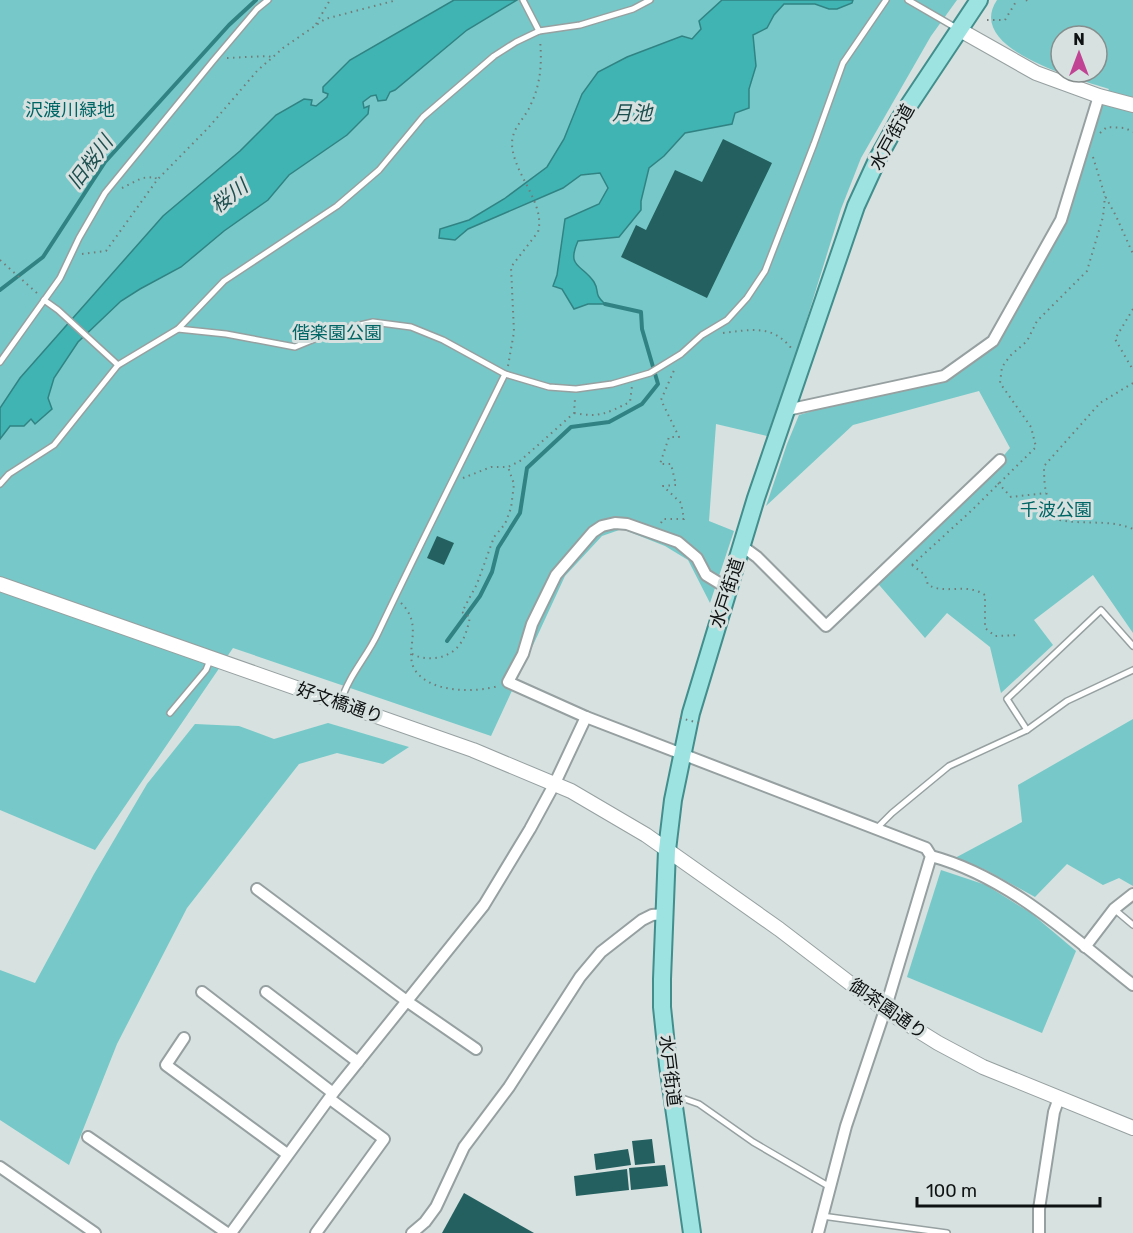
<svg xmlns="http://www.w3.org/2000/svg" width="1133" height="1233" viewBox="0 0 1133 1233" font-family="Rubik,'Noto Sans JP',sans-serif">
<rect width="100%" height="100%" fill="#d7e1e0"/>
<g fill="#76c9c8" fill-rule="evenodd">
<polygon points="0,0 957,0 931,36 861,158 841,209 796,354 767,436 716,424 709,521 734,531 710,603 688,560 665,546 622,529 602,536 565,576 491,736 233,648 95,850 0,810"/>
<path d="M997,0H1133V633L1093,575L1034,620L1053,645L1001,693L990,647L947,613L925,638L874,579L1000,460L1010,448L979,391L853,425L766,506L787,444L799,415L903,385L944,376L993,342L1061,220L1100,104L1109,89C1078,79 964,49 997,0ZM1061,36H1097V72H1061Z"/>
<polygon points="1133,719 1133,886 1119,878 1103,885 1067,864 1035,897 986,870 955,858 1022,822 1018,785"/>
<polygon points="328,723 409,747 383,764 337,753 299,764 187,908 117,1044 69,1165 0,1120 0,970 35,983 94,874 147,784 195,724 239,726 274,739"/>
<polygon points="941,870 986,885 1031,913 1076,951 1042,1033 907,977"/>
</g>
<g fill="#40b3b3" stroke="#318383" stroke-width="1.5">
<polygon points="454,0 517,0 467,30 395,90 390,92 386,100 378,101 376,95 371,96 363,102 364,108 369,106 368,114 347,135 289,175 268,200 224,231 181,267 140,289 121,301 78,342 54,378 48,398 52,409 35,424 31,419 24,426 10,426 0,439 0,408 20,378 163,216 240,151 276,115 304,99 312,100 311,105 316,106 327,97 328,94 323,92 323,87 350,60"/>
<path d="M722,0H853L852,3L837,9H829L815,4H784L774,15L767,28L753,35L756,66L749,89V108L735,113L732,124L685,133L664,156L649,168L641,201V210L619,237L578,241C566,268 582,264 594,282C600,292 593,293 605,304H588L574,309L562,289L553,286L557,275L565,219L599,204L608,188L600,173L581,175L563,188L468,229L455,240L439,238L440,229L469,220L504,199L547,167L564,139L582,94L598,72L627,57L682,36L692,39L701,29L699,21Z"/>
</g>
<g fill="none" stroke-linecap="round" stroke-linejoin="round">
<g stroke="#318383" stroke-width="4">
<polyline points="0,290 43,257 105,162 229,25 256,0"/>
<polyline points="447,641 480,596 492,572 498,548 520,513 527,468 571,427 609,422 642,404 658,384 642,329 641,312 605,304"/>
</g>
</g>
<g fill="#256060">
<polygon points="723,139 772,163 707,298 621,257 636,225 646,230 675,170 702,182"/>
<polygon points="437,536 454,543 444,565 427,558"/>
<polygon points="652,1139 655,1163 635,1165 632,1141"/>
<polygon points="628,1149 631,1165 596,1170 594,1154"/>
<polygon points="665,1165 668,1186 631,1190 629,1168"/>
<polygon points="627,1169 629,1190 576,1196 574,1176"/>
<polygon points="464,1193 534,1233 442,1233"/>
</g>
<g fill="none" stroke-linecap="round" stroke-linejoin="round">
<g stroke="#97a0a0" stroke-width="8">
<g id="service">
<polyline points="523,0 539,31"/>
<polyline points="908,0 958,29"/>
<polyline points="44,300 58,310 118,365"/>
<polyline points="178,329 226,334 295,347 334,331 373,322 411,327 443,340 505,374 549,387 576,389 612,384 650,373 681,354 702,335 727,320 747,298 765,271 814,144 843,63 886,0"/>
<polyline points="0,362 60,278 79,238 105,193 213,61 257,9 268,0"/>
<polyline points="0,484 9,474 54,445 118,365 178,329 224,281 337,206 379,170 423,117 494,56 516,42 539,31 580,25 603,18 633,9 650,0"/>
<path d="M341,702C348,676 367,657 378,633C419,546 463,460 505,374"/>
<polyline points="170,713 206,670 210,660"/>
<polyline points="1027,730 1007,699 1101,610 1133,646"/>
<polyline points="877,828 892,813 949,766 1027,730 1067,701 1133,670"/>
<polyline points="1114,909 1133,925"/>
<polyline points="675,1102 682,1098 699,1104 753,1142 830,1187"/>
<polyline points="822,1216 947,1233"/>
</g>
</g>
<g stroke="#97a0a0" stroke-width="14">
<g id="minor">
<polyline points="787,410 944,376 993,341 1061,220 1099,96"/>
<polyline points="742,546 757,557 826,626 1000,460"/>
<polyline points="729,589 706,575 697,558 678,542 627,524 615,523 602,526 593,532 556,575 532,624 523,654 508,682 586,717 926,848 931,856 885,1010 846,1126 818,1233"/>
<path d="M931,856C1009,877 1071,936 1133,985"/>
<polyline points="257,889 408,1002 476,1049"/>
<polyline points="1085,947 1114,909 1133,894"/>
<polyline points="202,992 333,1093"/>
<polyline points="266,992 358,1062"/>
<polyline points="184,1038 166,1065 287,1154"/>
<polyline points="88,1137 227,1233"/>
<polyline points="0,1167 95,1233"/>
<polyline points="231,1233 333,1093 484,905 530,829 555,783 586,717"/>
<polyline points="316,1233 384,1139 330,1099"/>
<polyline points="412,1233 425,1222 436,1207 464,1147 509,1087 580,977 601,952 642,920 652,915 664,914"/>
<polyline points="1039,1233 1039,1209 1054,1112 1059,1098"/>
</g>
</g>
<g stroke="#97a0a0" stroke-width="16">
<g id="tertiary">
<polyline points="960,30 1036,73 1099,96 1133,105"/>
<polyline points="0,584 473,750 571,791 646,835 779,929 885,1010 938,1043 983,1067 1133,1128"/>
</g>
</g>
<g stroke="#418e8d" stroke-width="20">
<polyline id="primary" points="692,1233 668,1065 662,1007 662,979 667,850 673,800 691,713 756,498 856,206 878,158 899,120 979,0"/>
</g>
<g stroke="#747b7a" stroke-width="2" stroke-dasharray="1.5 4.5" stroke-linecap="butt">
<polyline points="1026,0 1028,1"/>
<polyline points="987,20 1005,20 1017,0"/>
<polyline points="316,24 330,0"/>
<polyline points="227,58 267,56 272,57"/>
<polyline points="1100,133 1107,127 1125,128 1133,132"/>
<polyline points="1093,157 1105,196 1116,216 1133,254"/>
<polyline points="122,188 142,178 155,177 157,180"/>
<polyline points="82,254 106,251 157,180 209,127 257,71 283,48 325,19 397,0"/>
<polyline points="0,260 38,294"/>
<polyline points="1133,309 1115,339 1133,370"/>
<path d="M723,333C750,330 772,324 791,348"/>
<path d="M508,366L514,332L511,267L538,232C546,203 513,174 512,144C512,127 525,119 531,104C541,83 542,62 540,40"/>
<path d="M1133,383L1100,403L1044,466C1044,491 1046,499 1060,520C1084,525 1110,519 1133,529"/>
<path d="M574,413C600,418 607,413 630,402L632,386"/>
<polyline points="463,478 491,467 508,467 520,461 574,413 575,399"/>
<polyline points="998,483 1011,497 1046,493"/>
<polyline points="661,523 663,519 684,519 681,503 663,486 676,485 671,464 660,464 669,437 679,437 661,400 675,368"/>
<polyline points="912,565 971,511 1036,447 1031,427 1000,383 1002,367 1010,356 1027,341 1037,321 1087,271 1103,217 1105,196"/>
<path d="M912,565L925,575L928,585C947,595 965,582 985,595V628L995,636L1018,635"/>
<path d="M401,603C425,626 403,651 415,670C430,693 475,693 498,686"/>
<path d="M412,654C427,662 450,659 460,644C466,636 468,626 470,617L462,612L477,584L494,537L505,524L511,508L514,484L508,467"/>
</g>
<use href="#service" stroke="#fff" stroke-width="5"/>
<use href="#minor" stroke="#fff" stroke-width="10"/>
<use href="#tertiary" stroke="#fff" stroke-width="14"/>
<use href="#primary" stroke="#9de3e2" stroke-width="16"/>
<polyline stroke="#747b7a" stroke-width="2" stroke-dasharray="1.5 4.5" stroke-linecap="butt" points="680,718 703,724"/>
</g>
<g text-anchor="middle" stroke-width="6" stroke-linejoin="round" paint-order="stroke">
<g font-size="18" fill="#006565" stroke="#d7e1e0">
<text x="70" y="116">沢渡川緑地</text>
<text x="337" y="339">偕楽園公園</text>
<text x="1056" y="516">千波公園</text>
</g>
<g font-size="18" fill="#0f1212" stroke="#d7e1e0">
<text transform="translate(892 137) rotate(-61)" y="6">水戸街道</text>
<text transform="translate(727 593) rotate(-72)" y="6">水戸街道</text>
<text transform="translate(340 703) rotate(19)" y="6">好文橋通り</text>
<text transform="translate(888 1009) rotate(35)" y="6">御茶園通り</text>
<text transform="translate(670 1071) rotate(83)" y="6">水戸街道</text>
</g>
<g font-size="20" font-style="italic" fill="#1e4f4f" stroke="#d7e1e0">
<text x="632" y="120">月池</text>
<text transform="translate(90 162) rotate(-53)" y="7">旧桜川</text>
<text transform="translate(229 196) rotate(-37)" y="7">桜川</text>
</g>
</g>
<g transform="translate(1079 54)"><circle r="28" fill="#d7e1e0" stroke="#878e8e" stroke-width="1.5"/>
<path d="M0-4.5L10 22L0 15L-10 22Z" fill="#c14494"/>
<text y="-9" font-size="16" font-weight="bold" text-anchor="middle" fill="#0f1212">N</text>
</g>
<path d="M917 1197v9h183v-9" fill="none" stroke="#0f1212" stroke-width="3"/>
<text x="926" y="1197" font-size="18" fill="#0f1212" stroke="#d7e1e0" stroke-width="4.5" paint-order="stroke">100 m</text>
</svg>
